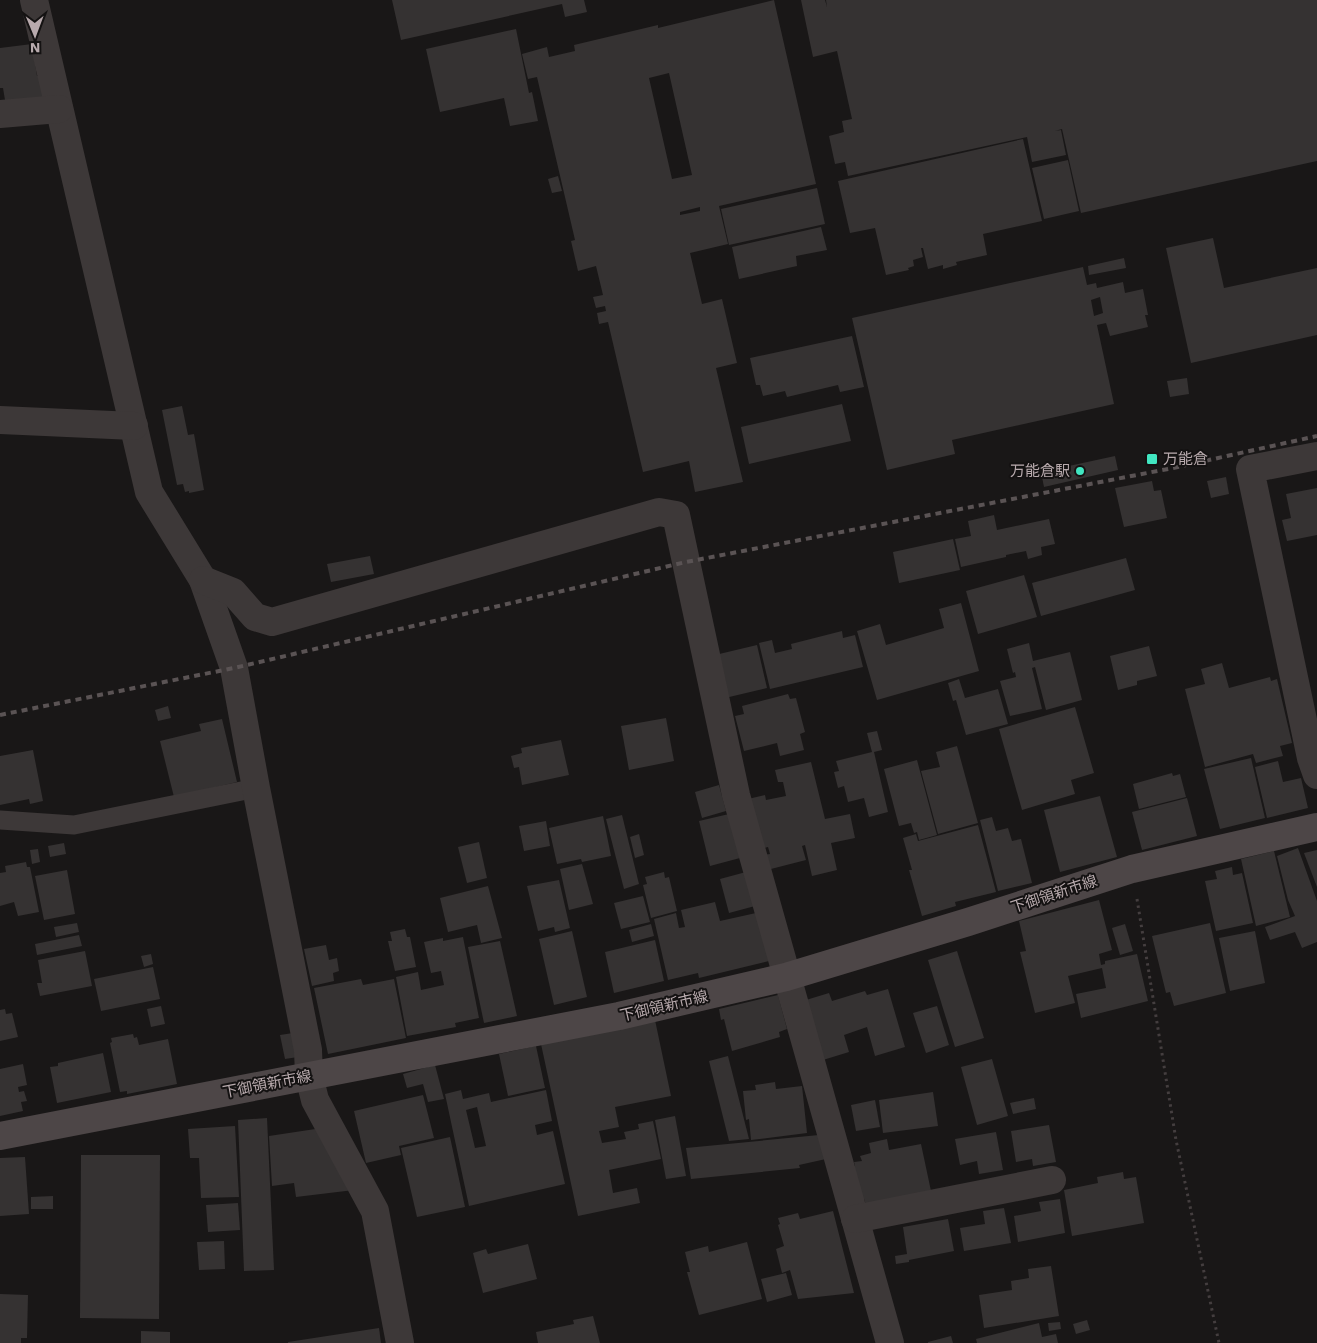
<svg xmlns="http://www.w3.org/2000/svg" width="1317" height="1343" viewBox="0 0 1317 1343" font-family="'Work Sans','Noto Sans JP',sans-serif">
<rect width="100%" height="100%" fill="#191717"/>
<g fill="#353232" fill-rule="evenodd">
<polygon points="392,0 584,0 587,12 565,17 562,4 401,40"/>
<path d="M774,0L816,184L719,206L728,244L690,253L702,304L722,299L737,363L716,368L743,482L695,492L689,461L643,472L608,322L599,324L597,313L606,311L605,306L596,308L593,297L603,295L596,266L578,271L571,241L575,240L537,77L528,79L522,54L547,47L549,57L575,51L574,45L658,25V28ZM669,73L692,175L672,179L649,78ZM700,207V211L680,215V212Z"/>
<polygon points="801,0 825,0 827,7 826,0 1317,0 1317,161 1081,213 1062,129 1055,131 1061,130 1066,155 1032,162 1027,137 848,176 845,162 835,164 829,136 844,132 842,121 852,119 837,51 813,57"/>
<polygon points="516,29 529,93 532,92 538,121 510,126 504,98 440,112 426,49"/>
<polygon points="32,44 37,76 50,75 54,102 6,106 3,88 0,88 0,48"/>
<polygon points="1023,139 1042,221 983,234 987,255 956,262 957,265 943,269 943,265 928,269 923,248 921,248 923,257 913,260 914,266 908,268 909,270 886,275 875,228 850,233 838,181"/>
<polygon points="1068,160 1079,211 1044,219 1032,168"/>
<polygon points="558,176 562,191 552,193 548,179"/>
<polygon points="817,188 825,224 729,245 721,209"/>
<polygon points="821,227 827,250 796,256 797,266 739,279 732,247"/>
<polygon points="1213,238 1224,288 1317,268 1317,335 1191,363 1166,248"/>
<polygon points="1124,258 1126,268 1089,275 1088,266"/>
<path d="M1083,267L1087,285L1096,283L1097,288L1123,282L1125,293L1143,289L1148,315H1145L1148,327L1110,336L1106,323L1097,325L1114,404L952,440L955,454L887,470L852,318ZM1100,297L1103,313L1094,316L1091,300Z"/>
<polygon points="852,336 864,387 840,392 838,385 787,397 785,391 763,396 760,385 756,385 750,358"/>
<polygon points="1187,378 1189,394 1170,397 1167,381"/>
<polygon points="842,404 851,441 749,464 741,427"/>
<polygon points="182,406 188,435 194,434 204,490 189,493 189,491 185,492 183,484 177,485 162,410"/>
<polygon points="1115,456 1118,470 1044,487 1041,472"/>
<polygon points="1226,477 1229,494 1211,498 1207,481"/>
<polygon points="1152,481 1154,491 1161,490 1167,518 1124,527 1115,488"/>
<polygon points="1317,488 1317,535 1287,541 1282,520 1291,518 1286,494"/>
<polygon points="994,515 997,530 1049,519 1055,544 1041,547 1042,555 1028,559 1026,551 1006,555 1006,557 961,567 955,539 971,536 968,521"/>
<polygon points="953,539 960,570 899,583 893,552"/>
<polygon points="370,556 374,574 331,582 327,564"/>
<polygon points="1126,558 1135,590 1041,616 1032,583"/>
<polygon points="1024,575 1037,617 978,634 966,591"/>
<polygon points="961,603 979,671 877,700 857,631 880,624 886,645 944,628 939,609"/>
<polygon points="842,631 843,638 855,635 863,667 770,689 759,643 772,640 775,653 792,649 791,644"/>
<polygon points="1029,643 1033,661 1070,652 1082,700 1046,710 1035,667 1032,668 1042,709 1010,716 1000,681 1016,677 1015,672 1013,673 1007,649"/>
<polygon points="757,645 767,688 725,698 715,655"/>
<polygon points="1149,646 1157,676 1137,681 1137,685 1118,690 1110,656"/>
<polygon points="1222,663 1229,688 1270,677 1271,681 1277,679 1292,743 1280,746 1283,756 1256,763 1253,754 1205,767 1185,689 1205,684 1201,669"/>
<polygon points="959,679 965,698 998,689 1008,724 966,735 956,700 953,701 948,683"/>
<polygon points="788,694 790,699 796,698 805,732 800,734 804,750 780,756 777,743 744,751 735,716 744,714 742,706"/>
<polygon points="168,706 171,718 158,721 155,710"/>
<polygon points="1075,707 1094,773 1071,780 1075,794 1022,810 999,729"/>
<polygon points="666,718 674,761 629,770 621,726"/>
<polygon points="222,719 237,782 174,797 160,741 201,731 199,724"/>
<polygon points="877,731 882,750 874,752 888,812 869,817 864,798 848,802 844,786 838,788 834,772 839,771 836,761 872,752 867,733"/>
<polygon points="561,740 569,775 522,785 519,767 514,768 511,756 522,753 521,748"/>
<polygon points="957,746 978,823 938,834 921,771 940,767 936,752"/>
<polygon points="33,750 43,801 30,804 29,799 0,805 0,756"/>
<polygon points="1251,758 1265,818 1220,829 1204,769"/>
<polygon points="917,760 937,835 919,840 917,832 914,833 911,823 899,826 884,769"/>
<polygon points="1278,761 1283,782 1301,778 1308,808 1267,818 1255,767"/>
<polygon points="811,762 825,819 850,814 855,838 831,843 837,870 812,876 805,845 802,846 806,860 767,870 763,855 770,854 768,847 760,849 748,799 765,795 766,800 786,796 783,782 778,782 775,770"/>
<polygon points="1172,773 1173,776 1180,774 1186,797 1139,809 1133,784"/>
<polygon points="719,785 726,811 702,818 695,792"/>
<polygon points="1100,796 1117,857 1060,872 1044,810"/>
<polygon points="1187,798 1197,836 1142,850 1132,812"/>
<polygon points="729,814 740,858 710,866 699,821"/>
<polygon points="622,815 639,884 624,889 606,819"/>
<polygon points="603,816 611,856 582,862 581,859 557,864 549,828"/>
<polygon points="992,817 996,831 1008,828 1012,841 1021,839 1032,883 998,891 980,820"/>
<polygon points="546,821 550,846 524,851 519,826"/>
<polygon points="978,825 996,892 955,902 956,906 922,916 909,870 912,870 903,838 916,834 918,841"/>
<polygon points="639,834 644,855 635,858 630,837"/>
<polygon points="479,842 487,878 467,883 458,847"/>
<polygon points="64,843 66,854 50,857 48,846"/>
<polygon points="1298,848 1317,901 1317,942 1302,948 1295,932 1270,940 1265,927 1295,916 1288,900 1277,856"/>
<polygon points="38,849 40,862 32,864 30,850"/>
<polygon points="1317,850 1317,887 1304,853"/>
<polygon points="1274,851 1290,917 1256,926 1241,859"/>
<polygon points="26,862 27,867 30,867 39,912 18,916 14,902 0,906 0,873 6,872 5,866"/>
<polygon points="582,864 593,904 569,910 560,869"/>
<polygon points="1232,867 1233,875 1242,873 1253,923 1216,931 1205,881 1217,879 1215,871"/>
<polygon points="67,870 75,914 44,920 35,876"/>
<polygon points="664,872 665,878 669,877 677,911 651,918 643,885 647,884 645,877"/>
<polygon points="746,872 755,906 729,913 720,879"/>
<polygon points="559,880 570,928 555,932 554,927 538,931 527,886"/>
<polygon points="488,886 502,938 481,943 477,925 448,932 440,898"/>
<polygon points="643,896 650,922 621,929 614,903"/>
<polygon points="1099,900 1112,950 1099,954 1101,965 1105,964 1105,961 1137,954 1148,1001 1081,1018 1076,994 1106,988 1102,968 1068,976 1075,1003 1035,1013 1020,952 1026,951 1019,921"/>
<polygon points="715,902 720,921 756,913 769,961 699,978 698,973 668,980 654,919 676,913 679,928 685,927 681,910"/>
<polygon points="77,923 79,932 56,937 54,927"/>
<polygon points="1210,923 1226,993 1174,1006 1170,992 1166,993 1152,936"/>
<polygon points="651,924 654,936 632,942 629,930"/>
<polygon points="1125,924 1133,951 1120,955 1112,928"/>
<polygon points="405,929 407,937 410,937 416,967 395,971 388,941 392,941 390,932"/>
<polygon points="572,931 587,997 554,1005 539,939"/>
<polygon points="1255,931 1265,983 1230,991 1219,938"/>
<polygon points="79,935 82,946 37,955 35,944"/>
<polygon points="463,937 479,1018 455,1023 456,1027 407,1036 396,977 418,972 421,990 444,985 441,971 431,973 424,942 443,938 443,941"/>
<polygon points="655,940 664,981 614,993 605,952"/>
<polygon points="500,941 517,1016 484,1023 468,947"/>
<polygon points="326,945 329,960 337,958 339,971 333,973 334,981 312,986 304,949"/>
<polygon points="85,951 92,986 40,996 37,983 42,983 38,960"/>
<polygon points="957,951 984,1038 955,1047 928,960"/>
<polygon points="151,954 153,964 144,967 141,956"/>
<polygon points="153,967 160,999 101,1011 94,979"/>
<polygon points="361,979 363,985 394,979 406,1038 328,1054 314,988"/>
<polygon points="888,989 905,1047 875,1056 867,1027 844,1035 849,1052 823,1060 806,1000 829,993 832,1001 865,991 867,995"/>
<polygon points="778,995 787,1029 779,1032 780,1037 732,1051 724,1019 721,1020 719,1009"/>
<polygon points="161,1006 165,1024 151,1027 147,1009"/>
<polygon points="937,1006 949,1045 926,1053 913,1013"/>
<polygon points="5,1009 6,1014 12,1013 18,1037 0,1041 0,1010"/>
<polygon points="655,1020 671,1096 615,1107 619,1127 599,1131 602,1143 626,1139 624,1132 639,1129 638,1124 653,1121 661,1159 609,1170 613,1193 637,1188 640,1203 578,1216 541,1044"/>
<polygon points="293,1033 298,1057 285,1059 280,1035"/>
<polygon points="133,1034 134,1038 137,1037 139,1045 168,1039 177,1084 127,1094 127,1091 120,1092 110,1043 112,1042 111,1038"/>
<polygon points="536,1046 545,1088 508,1096 499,1054"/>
<polygon points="103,1053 111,1092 57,1103 50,1067 58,1066 58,1063"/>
<polygon points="728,1056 749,1139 729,1141 709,1061"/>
<polygon points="992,1059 1008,1116 977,1125 961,1067"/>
<polygon points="23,1064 27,1085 18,1087 19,1092 24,1091 27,1101 21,1102 23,1111 0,1116 0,1069"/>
<polygon points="435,1065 444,1099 428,1102 423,1084 407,1088 403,1074"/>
<polygon points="775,1082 776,1089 802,1086 807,1133 751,1140 749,1119 746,1120 743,1091 756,1090 755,1085"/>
<path d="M461,1090L463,1099L489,1093L491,1102L546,1090L552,1121L535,1125L537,1135L553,1131L565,1184L469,1206L445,1094ZM477,1107L486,1146L475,1148L466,1110Z"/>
<polygon points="933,1092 938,1126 883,1133 879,1100"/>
<polygon points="423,1095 434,1138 399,1146 401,1155 366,1163 354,1111"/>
<polygon points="1034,1098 1036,1109 1013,1114 1010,1103"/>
<polygon points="875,1100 880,1127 856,1131 851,1105"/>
<polygon points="675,1116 686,1176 666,1179 655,1120"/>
<polygon points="267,1118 274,1270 244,1271 238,1120"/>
<polygon points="1049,1125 1056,1162 1033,1166 1032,1159 1016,1162 1011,1131"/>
<polygon points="235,1126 239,1197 201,1198 199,1158 190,1158 188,1129"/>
<polygon points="322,1128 354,1190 296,1197 294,1183 272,1186 269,1136"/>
<polygon points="996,1132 1003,1170 979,1174 977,1161 960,1165 955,1139"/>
<polygon points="819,1135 826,1159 799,1165 800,1168 691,1179 686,1148"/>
<polygon points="450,1137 465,1207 417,1217 401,1148"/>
<polygon points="887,1139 889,1150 921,1144 931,1191 866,1205 864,1199 858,1200 851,1168 855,1166 854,1162 862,1161 860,1156 871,1153 869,1143"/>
<polygon points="81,1155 160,1155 159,1319 80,1318"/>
<polygon points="25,1157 29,1214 0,1216 0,1158"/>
<polygon points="1123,1172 1124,1179 1136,1177 1144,1223 1072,1236 1064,1190 1098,1183 1097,1177"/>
<polygon points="53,1196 53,1209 31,1209 31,1197"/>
<polygon points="1060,1199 1065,1233 1018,1242 1014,1216 1041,1211 1039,1202"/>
<polygon points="238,1203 240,1230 208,1232 206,1205"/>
<polygon points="1004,1208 1011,1243 964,1251 960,1228 985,1224 983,1211"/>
<polygon points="833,1211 854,1293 798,1299 790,1270 782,1273 776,1249 784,1246 778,1225 780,1224 778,1218 798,1213 800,1219"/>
<polygon points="948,1219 954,1251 909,1260 909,1262 896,1264 895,1256 907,1254 903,1227"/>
<polygon points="224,1241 225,1269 199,1270 197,1242"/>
<polygon points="747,1242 762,1299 699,1315 687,1272 690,1272 685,1252 708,1246 709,1252"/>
<polygon points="528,1244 537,1279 483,1293 473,1253 486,1249 488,1254"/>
<polygon points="1051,1266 1059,1316 984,1328 979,1295 1012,1290 1011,1281 1029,1278 1028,1269"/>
<polygon points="786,1273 792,1295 767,1302 761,1279"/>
<polygon points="0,1294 28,1295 27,1338 21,1338 21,1343 0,1343"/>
<polygon points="593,1316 600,1343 538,1343 536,1332 574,1324 573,1320"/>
<polygon points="1087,1320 1090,1330 1076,1334 1073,1324"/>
<polygon points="1060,1322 1061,1329 1049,1331 1048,1323"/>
<polygon points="1039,1323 1042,1337 1056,1334 1058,1343 977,1343 976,1339"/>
<polygon points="379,1328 381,1343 288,1343 288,1342"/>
<polygon points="141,1331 170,1332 170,1343 141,1343"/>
<polygon points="951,1336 953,1343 928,1343 928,1342"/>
</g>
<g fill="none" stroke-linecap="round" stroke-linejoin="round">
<polyline stroke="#443e3f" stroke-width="3" stroke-dasharray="2.5 4" stroke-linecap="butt" points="1137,899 1176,1140 1219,1343"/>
<polyline stroke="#3d3838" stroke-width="19" points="0,820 74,825 256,788"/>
<g stroke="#3d3838" stroke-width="28">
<polyline points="34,0 149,492 203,580 234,668 256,788 308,1050 309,1076 315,1100 375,1211 400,1343"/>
<polyline points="0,114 59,109"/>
<polyline points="0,420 134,426"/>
<polyline points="1317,456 1250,469 1311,758 1317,775"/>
<polyline points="203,580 233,592 255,617 272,622 659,512 676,515 736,795 890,1343"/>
<polyline points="855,1219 1052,1180"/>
</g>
<polyline stroke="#4d4647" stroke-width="28" points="0,1136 619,1016 786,977 968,922 1132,869 1317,827"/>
<polyline stroke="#5a5354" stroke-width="4" stroke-dasharray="6 5" stroke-linecap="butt" points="0,715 234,668 686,562 1173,468 1317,436"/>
</g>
<g fill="#41e6c1" stroke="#141212" stroke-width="2">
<rect x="1146" y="453" width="12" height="12" rx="2.5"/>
<circle cx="1080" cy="471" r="5"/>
</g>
<g text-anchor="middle" stroke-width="4" stroke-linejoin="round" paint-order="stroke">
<g font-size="15" fill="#b8aaad" stroke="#141212" text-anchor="start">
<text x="1163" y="464">万能倉</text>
<text x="1070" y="476" text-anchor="end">万能倉駅</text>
</g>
<g font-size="15" fill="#b8aaad" stroke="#141212">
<text transform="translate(1054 894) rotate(-18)" y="5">下御領新市線</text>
<text transform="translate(664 1006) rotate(-13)" y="5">下御領新市線</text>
<text transform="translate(267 1084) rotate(-11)" y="5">下御領新市線</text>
</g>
</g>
<g transform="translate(35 35) rotate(179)" stroke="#141212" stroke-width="4" paint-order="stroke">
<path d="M0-4L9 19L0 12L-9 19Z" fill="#b8aaad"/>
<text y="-8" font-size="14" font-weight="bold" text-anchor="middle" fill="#b8aaad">N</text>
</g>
</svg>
